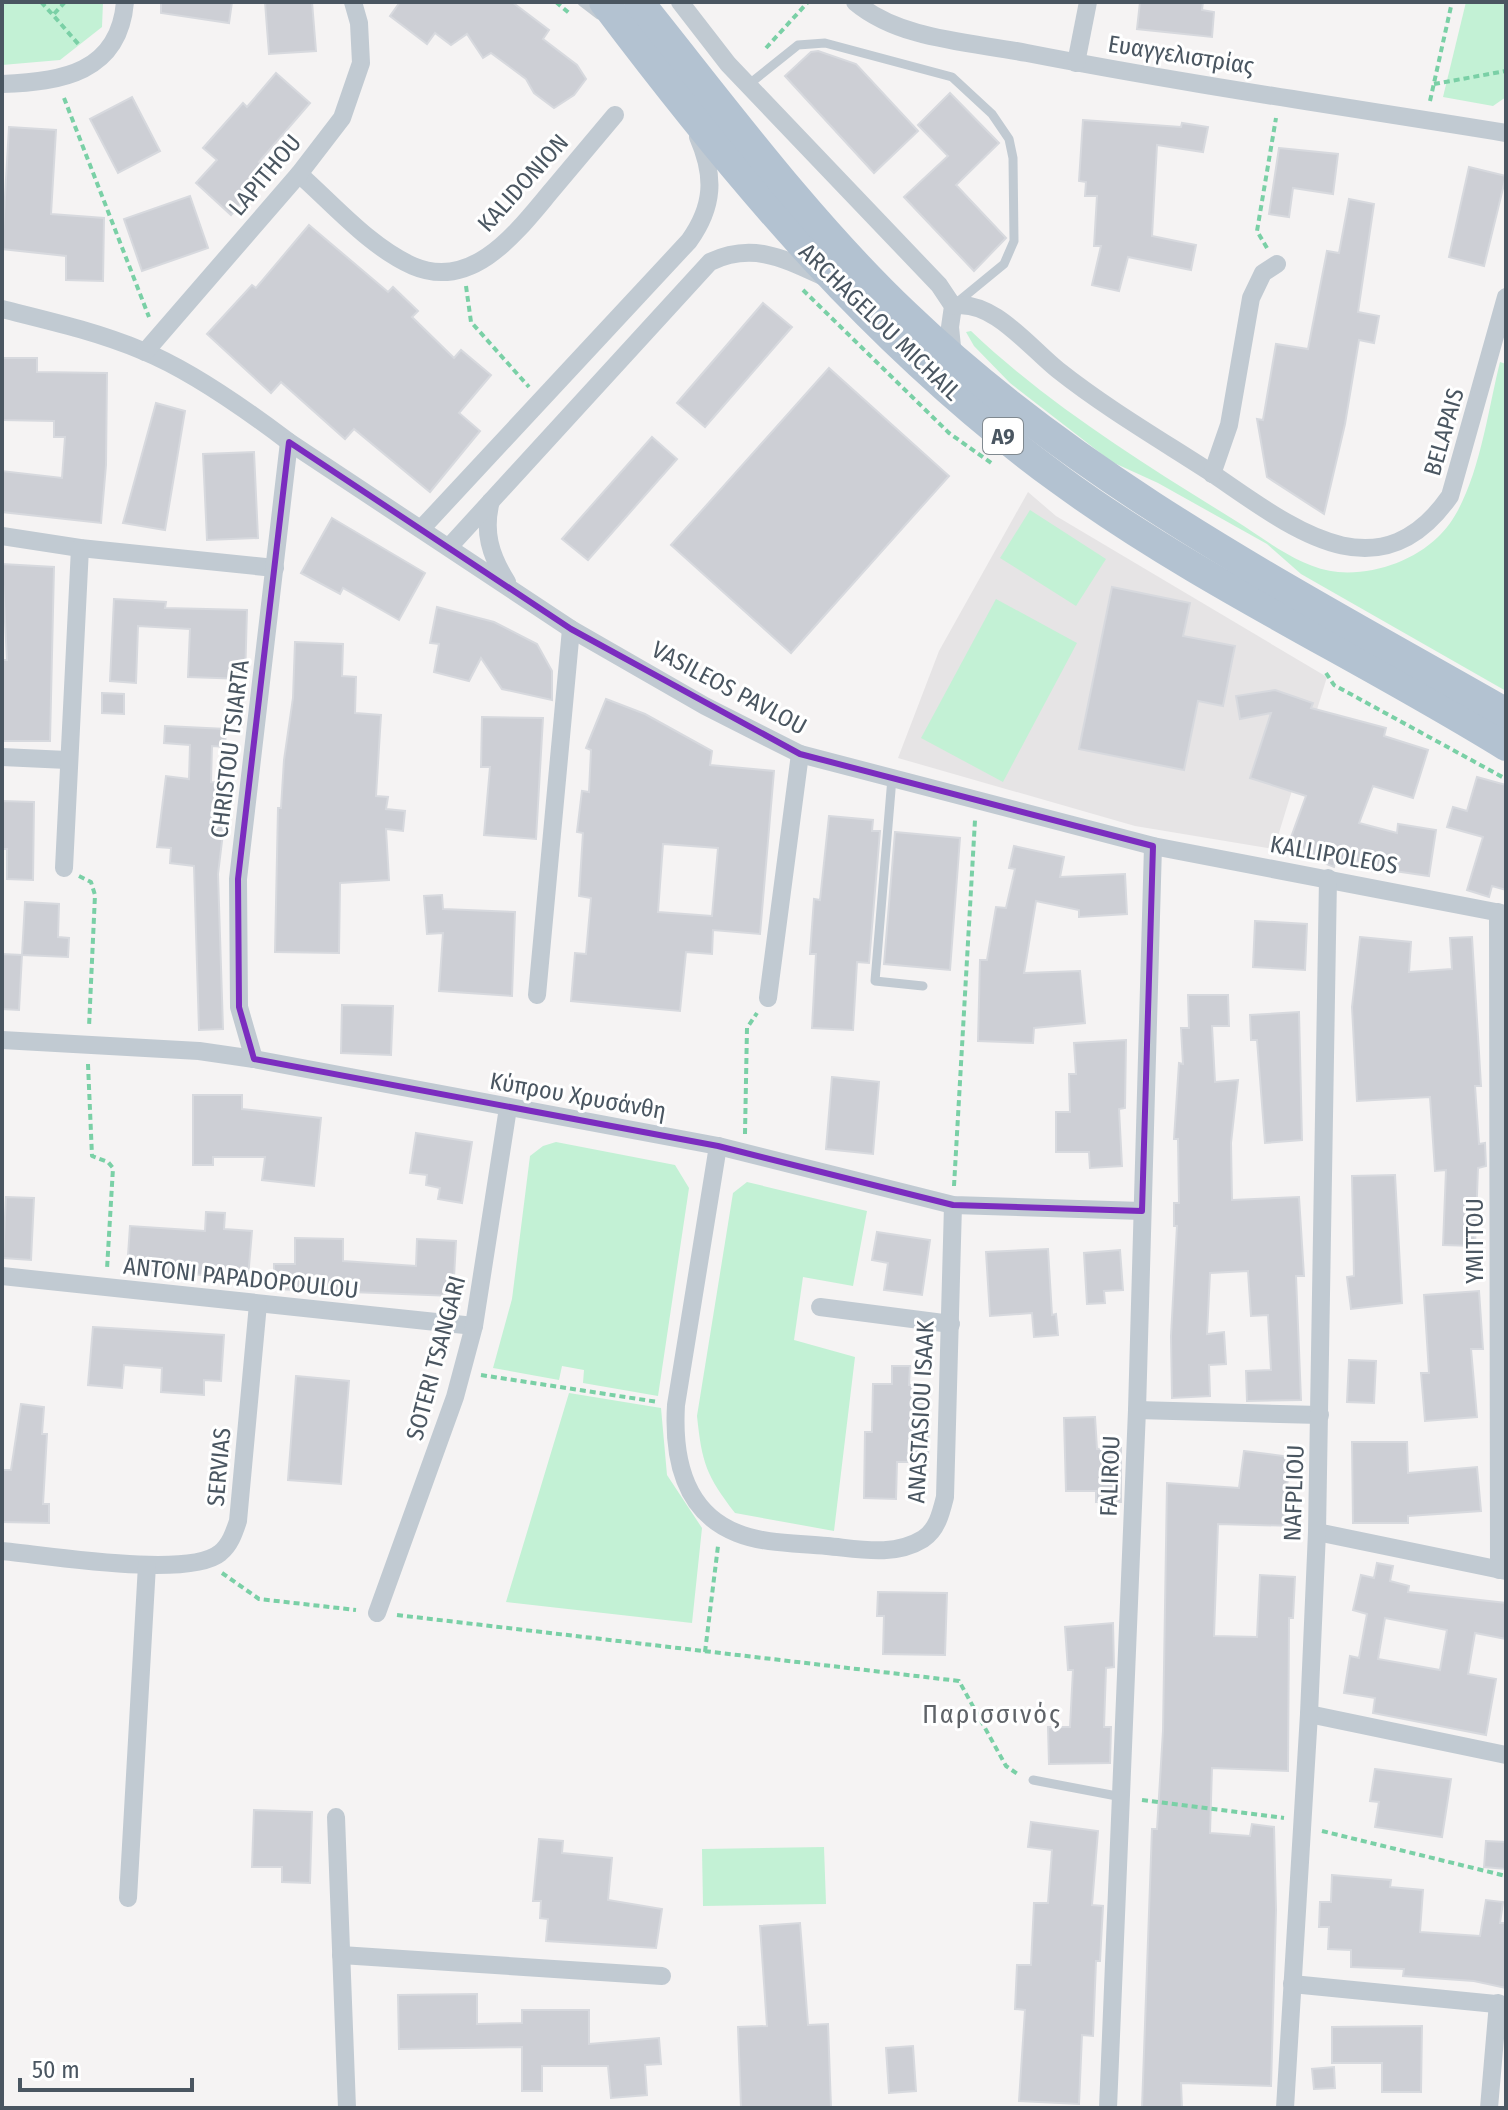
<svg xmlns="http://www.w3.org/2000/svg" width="1508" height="2110" viewBox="0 0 1508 2110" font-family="'Fira Sans Condensed',sans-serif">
<rect width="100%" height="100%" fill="#f5f3f3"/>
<polygon fill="#e6e4e5" points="1028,492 1056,516 1327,677 1274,849 1135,826 898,758 939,651"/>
<g fill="#c3f1d5">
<polygon points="2,2 103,2 102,27 60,60 2,65"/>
<polygon points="1466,2 1506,2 1506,97 1493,106 1443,97"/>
<path d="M971,331C1050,406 1144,464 1236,521C1266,540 1302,569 1338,572C1374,575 1413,561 1438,537C1477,501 1487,413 1500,362L1506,364V691L1301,574L1267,544L1158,483L1112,462L1010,383L974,346L966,332Z"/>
<polygon points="1030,510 1106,559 1076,606 1000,558"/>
<polygon points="996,599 1077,643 1003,782 921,738"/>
<polygon points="556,1142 675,1165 689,1188 658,1396 583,1383 584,1370 562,1366 559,1380 493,1368 512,1299 530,1156 543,1146"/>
<path d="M747,1182L867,1211L853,1286L803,1277L794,1340L855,1357L834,1531L735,1513C706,1475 702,1463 697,1416L733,1193Z"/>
<polygon points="569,1393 661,1408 667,1475 702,1528 692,1623 506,1602"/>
<polygon points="824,1847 826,1904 703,1906 702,1849"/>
</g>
<g fill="#cdcfd5" stroke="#d7d9de" stroke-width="2" fill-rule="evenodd">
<polygon points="161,2 232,2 229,23 161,13"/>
<polygon points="265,2 312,2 316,51 269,54"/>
<polygon points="400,2 512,2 549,30 543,39 577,65 586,79 574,95 554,108 534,93 526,79 491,53 483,58 467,34 451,45 435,33 427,44 390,16"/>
<polygon points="1140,2 1203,2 1202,10 1214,12 1212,37 1137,29"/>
<polygon points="818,51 856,64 918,131 874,173 785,76 811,52"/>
<polygon points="276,73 310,103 259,162 270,172 231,215 196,183 217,160 203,148 243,103 247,107"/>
<polygon points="950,93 999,143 956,185 1006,238 974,271 904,197 948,156 918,125"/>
<polygon points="132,97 160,151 118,173 90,119"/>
<polygon points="1083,120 1181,127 1182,123 1208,127 1203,152 1157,145 1152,236 1196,245 1191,270 1128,257 1119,291 1092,285 1101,246 1094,246 1097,196 1085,196 1086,182 1079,181"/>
<polygon points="9,127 56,130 51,214 104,218 103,281 66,280 66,256 2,249"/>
<polygon points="1279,148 1338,154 1333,194 1293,188 1289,217 1269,214"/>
<polygon points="1469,167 1506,176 1484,266 1449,257"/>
<polygon points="190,196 208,248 142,271 124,219"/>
<polygon points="1349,199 1374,204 1358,312 1379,316 1374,343 1359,340 1345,424 1324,514 1267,477 1257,419 1263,420 1276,344 1308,349 1327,251 1339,253"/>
<polygon points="309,225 388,292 393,287 418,311 412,317 454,358 461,350 491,375 459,413 480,431 430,492 354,429 345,439 281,382 271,393 207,334 252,285 256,288"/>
<polygon points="763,303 792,327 705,427 677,403"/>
<polygon points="2,358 37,358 37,372 107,373 106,465 101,523 2,512 2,471 62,478 65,437 54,437 54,421 2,420"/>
<polygon points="829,368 949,476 791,653 671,545"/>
<polygon points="156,403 185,411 165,530 123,523"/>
<polygon points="652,437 677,459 588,560 562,539"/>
<polygon points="254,452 258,538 207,540 203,454"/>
<polygon points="332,518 425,573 399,620 343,588 340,594 301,573"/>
<polygon points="2,564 54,567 50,741 2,741 2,660 7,660"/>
<polygon points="1112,587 1190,603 1183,636 1235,646 1223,706 1198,701 1184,770 1079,749"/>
<polygon points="114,599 166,602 165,608 247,610 245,679 188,677 190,629 138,626 136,683 110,681"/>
<polygon points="437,607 494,622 537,644 552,671 552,700 502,689 481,658 469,681 434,672 439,644 430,643"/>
<polygon points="295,642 343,644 342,676 356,677 355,713 381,715 376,796 388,797 386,809 405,811 403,831 386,829 389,880 340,883 339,953 275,952 278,808 281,808 284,760 293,698"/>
<polygon points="1275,690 1313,703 1311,708 1386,728 1384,736 1428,750 1413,798 1373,786 1359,823 1397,833 1398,824 1436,830 1429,876 1381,869 1380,873 1335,862 1334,867 1311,858 1313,852 1289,843 1306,796 1250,778 1271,713 1240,719 1236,696"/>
<polygon points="102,693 124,694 124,714 102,713"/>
<path d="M606,699L645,714L712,751L710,765L774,771L760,934L713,930L712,954L686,952L680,1011L571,1001L575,953L586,954L591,898L579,896L583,833L577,832L582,791L589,792L591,750L586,748ZM663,844L718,848L712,916L658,912Z"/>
<polygon points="482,717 543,718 536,839 484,835 490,767 481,767"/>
<polygon points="165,726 226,729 225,747 212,746 211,782 229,784 218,874 223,1029 199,1030 194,866 170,863 171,848 157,847 166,776 189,779 190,745 164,743"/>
<polygon points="1477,777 1506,785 1506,890 1492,886 1489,897 1467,890 1483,837 1447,827 1453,807 1467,811"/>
<polygon points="2,801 34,802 33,880 7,879 7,849 2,849"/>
<polygon points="829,816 873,820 872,831 880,831 869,963 857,962 853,1030 812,1028 816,954 810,954 814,899 820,900"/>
<polygon points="895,832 960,838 950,970 884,964"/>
<polygon points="1014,846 1064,857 1060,877 1125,874 1127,914 1079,917 1079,910 1036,901 1024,973 1080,971 1085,1023 1034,1028 1033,1043 978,1041 980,960 987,960 996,907 1006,908 1015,869 1009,868"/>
<polygon points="442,895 443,909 515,912 512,996 439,991 443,933 427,934 424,896"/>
<polygon points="25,902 59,904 58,937 69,938 68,957 22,955"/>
<polygon points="1255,921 1307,924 1305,970 1253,967"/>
<polygon points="1360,937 1411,942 1409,972 1452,969 1450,938 1472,937 1481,1086 1475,1086 1479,1144 1485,1143 1486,1166 1478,1168 1475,1246 1443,1245 1446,1170 1435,1171 1430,1097 1357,1101 1352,1007"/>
<polygon points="2,954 22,955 19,1010 2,1009"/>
<polygon points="1188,995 1228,995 1229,1026 1212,1026 1215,1082 1238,1080 1231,1143 1232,1200 1299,1197 1304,1276 1296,1276 1301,1400 1247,1401 1246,1371 1271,1370 1268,1315 1251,1316 1248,1271 1210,1273 1207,1334 1224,1332 1226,1364 1209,1365 1210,1396 1172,1398 1171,1336 1177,1226 1174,1226 1174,1203 1179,1203 1178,1139 1174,1139 1179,1063 1183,1064 1181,1028 1189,1028"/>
<polygon points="342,1005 393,1006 391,1055 341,1053"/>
<polygon points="1299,1012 1302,1140 1265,1143 1257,1040 1251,1040 1250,1015"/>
<polygon points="1126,1040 1125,1108 1119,1109 1122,1166 1090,1168 1089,1152 1056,1152 1056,1112 1070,1112 1069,1074 1076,1074 1074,1043"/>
<polygon points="832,1077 879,1082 873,1154 826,1149"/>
<polygon points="193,1095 242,1095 242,1109 321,1118 314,1186 262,1180 265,1157 213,1157 213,1165 193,1165"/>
<polygon points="416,1133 472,1142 462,1203 438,1199 440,1188 426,1185 427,1175 410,1173"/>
<polygon points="1395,1175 1402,1303 1351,1309 1347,1277 1354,1276 1352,1176"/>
<polygon points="6,1197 34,1198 31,1260 3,1258"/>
<polygon points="206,1212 225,1213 224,1229 252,1231 248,1278 127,1270 130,1226 205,1231"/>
<polygon points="877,1232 930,1240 922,1295 884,1290 888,1263 872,1260"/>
<polygon points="295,1238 343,1239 343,1261 416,1266 417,1239 456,1241 453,1296 274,1289 274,1264 295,1264"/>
<polygon points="1048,1249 1052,1315 1056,1314 1058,1335 1034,1337 1032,1313 990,1316 986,1252"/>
<polygon points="1120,1250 1123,1290 1104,1291 1105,1303 1087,1304 1084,1253"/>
<polygon points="1479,1291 1483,1349 1471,1349 1477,1417 1425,1421 1421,1373 1429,1373 1424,1295"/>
<polygon points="93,1327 224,1335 221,1381 204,1380 204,1395 161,1392 162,1368 124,1365 122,1388 88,1385"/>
<polygon points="1349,1360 1376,1361 1374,1403 1347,1402"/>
<polygon points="892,1366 910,1366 909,1385 929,1385 928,1462 897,1462 896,1499 864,1498 865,1432 872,1432 873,1384 892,1384"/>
<polygon points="296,1376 349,1381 341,1484 288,1480"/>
<polygon points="21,1404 44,1407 42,1434 47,1434 43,1504 49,1504 49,1523 2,1522 2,1470 11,1470"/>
<polygon points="1095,1417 1097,1449 1121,1448 1121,1502 1096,1502 1096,1491 1066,1491 1064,1418"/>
<polygon points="1352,1442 1407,1442 1408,1473 1477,1467 1481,1511 1408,1516 1408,1523 1353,1523"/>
<polygon points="1244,1451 1291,1457 1286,1493 1297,1493 1296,1526 1218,1524 1214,1636 1257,1637 1260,1575 1295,1577 1293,1618 1289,1618 1288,1771 1212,1768 1210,1833 1250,1836 1252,1824 1274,1827 1276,1910 1271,2086 1181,2083 1182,2108 1142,2108 1152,1829 1157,1829 1163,1731 1167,1483 1239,1488"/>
<path d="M1377,1563L1393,1566L1390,1581L1409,1586L1408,1592L1506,1603V1639L1475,1633L1468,1674L1496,1679L1486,1735L1373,1713L1375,1698L1344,1693L1350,1656L1359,1658L1367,1614L1353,1610L1361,1575L1374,1578ZM1385,1618L1447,1630L1440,1670L1378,1659Z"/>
<polygon points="878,1592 947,1593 945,1655 883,1654 884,1616 877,1616"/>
<polygon points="1113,1623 1114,1667 1106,1668 1104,1727 1111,1727 1110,1763 1049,1764 1048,1727 1070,1727 1073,1670 1068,1670 1065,1627"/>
<polygon points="1375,1769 1451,1779 1442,1837 1375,1827 1379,1802 1370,1801"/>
<polygon points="254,1810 312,1812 310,1883 282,1882 282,1867 252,1867"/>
<polygon points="1031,1822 1098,1831 1092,1905 1103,1906 1100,1961 1096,1961 1093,2036 1082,2035 1079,2104 1019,2101 1025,2010 1015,2009 1017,1965 1031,1965 1034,1903 1048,1903 1052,1850 1028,1847"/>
<polygon points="539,1839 563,1841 562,1853 612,1858 608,1900 662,1909 656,1948 546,1941 548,1919 540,1918 541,1901 533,1901"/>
<polygon points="1486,1841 1506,1842 1506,1869 1484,1867"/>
<polygon points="1332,1875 1391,1880 1390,1887 1423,1890 1420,1932 1480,1936 1486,1900 1503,1902 1500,1923 1506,1923 1506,1988 1474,1981 1403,1976 1404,1969 1351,1967 1351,1950 1328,1949 1329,1927 1319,1927 1320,1902 1331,1902"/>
<polygon points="800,1923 808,2025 828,2024 831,2108 741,2108 738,2027 767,2026 760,1926"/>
<polygon points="477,1994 477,2024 522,2023 522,2010 589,2010 589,2044 659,2038 661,2064 645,2065 647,2095 611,2098 608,2066 542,2066 542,2091 522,2091 522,2047 399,2049 398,1995"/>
<polygon points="1422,2026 1421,2092 1382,2092 1382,2063 1332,2063 1332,2027"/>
<polygon points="913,2046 916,2091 889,2093 886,2048"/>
<polygon points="1334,2067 1335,2088 1314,2089 1312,2069"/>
</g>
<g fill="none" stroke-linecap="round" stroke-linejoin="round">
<g stroke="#7ad0a6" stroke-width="4" stroke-dasharray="6 4" stroke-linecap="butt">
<polyline points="41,2 53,15"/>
<polyline points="65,2 53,15 80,46"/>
<polyline points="556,2 569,13"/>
<polyline points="766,48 808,2"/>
<polyline points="1434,84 1506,71"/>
<polyline points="64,98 149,317"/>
<polyline points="1430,101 1452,2"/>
<polyline points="1267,248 1257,231 1276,118"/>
<polyline points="466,286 471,322 529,387"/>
<polyline points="803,290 949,433 994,465"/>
<polyline points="1326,673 1334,685 1506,779"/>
<polyline points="79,876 91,882 95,895 89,1027"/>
<polyline points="88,1064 92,1156 108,1162 113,1168 107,1269"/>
<polyline points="745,1134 747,1028 757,1013"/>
<polyline points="954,1186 975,820"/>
<polyline points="481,1375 658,1402"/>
<polyline points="222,1573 259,1599 356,1610"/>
<polyline points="397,1615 959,1681 1006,1766 1019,1775"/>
<polyline points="705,1652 718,1546"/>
<polyline points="1142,1800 1284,1818"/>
<polyline points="1322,1831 1506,1876"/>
</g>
<g stroke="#c1cad2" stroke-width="9">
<polyline points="582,2 599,15"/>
<polyline points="748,85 798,45 825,43 952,77 992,114 1009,139 1013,158 1014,241 1004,264 954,305"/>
<polyline points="892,778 875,981 923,986"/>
<polyline points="1033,1780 1122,1797"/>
</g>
<g stroke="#c1cad2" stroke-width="18">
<polyline points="680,2 728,64 939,285 953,306 950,327 953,357"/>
<path d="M855,2C900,40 971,42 1027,53C1186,84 1346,107 1506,133"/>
<polyline points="1076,63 1088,2"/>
<path d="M2,84C61,82 119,73 125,2"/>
<path d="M299,174C334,205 370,247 413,266C474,292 519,229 552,190C573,165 594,140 615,115"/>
<path d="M953,306C992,298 1030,348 1058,370C1106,408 1159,439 1210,472C1286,523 1377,601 1450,496L1506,297"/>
<path d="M2,309C50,321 98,332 143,351C190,370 248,411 289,442L571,629L705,706L800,754L1153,846L1506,914"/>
<polyline points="145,352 299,174 342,118 361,63 359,23 353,2"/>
<polyline points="1212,474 1229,425 1251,298 1263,273 1277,264"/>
<path d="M491,501C483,531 490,555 507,582"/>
<path d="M421,529L689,241C714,206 715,176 698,137"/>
<polyline points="2,536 80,548 275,568"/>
<path d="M449,547L710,262C752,242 783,258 822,276"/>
<polyline points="2,757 67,760"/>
<polyline points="64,868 80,548"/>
<polyline points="1498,912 1499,1570"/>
<polyline points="537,995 571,629"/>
<polyline points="768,998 800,754"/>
<polyline points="2,1040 199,1051 254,1059 718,1146 953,1205 1142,1211"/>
<polyline points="254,1059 239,1007 238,879 289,442"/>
<path d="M718,1146L676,1405C673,1456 683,1512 737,1533C764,1544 798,1543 827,1546C859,1549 894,1557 923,1539C937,1530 941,1513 945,1497L953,1205"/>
<polyline points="2,1276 474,1326"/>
<polyline points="820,1307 951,1324"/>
<polyline points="1137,1410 1320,1415"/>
<polyline points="1317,1532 1506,1571"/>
<path d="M2,1551C45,1555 189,1579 220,1553C230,1545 234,1533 238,1521L258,1304"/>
<polyline points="377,1613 455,1397 474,1326 508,1108"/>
<polyline points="1309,1714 1506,1755"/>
<polyline points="336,1817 347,2108"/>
<polyline points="128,1898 147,1565"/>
<polyline points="341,1955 662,1976"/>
<polyline points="1292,1984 1506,2005"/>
<polyline points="1108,2108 1137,1410 1153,846"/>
<polyline points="1285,2108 1309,1714 1317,1532 1328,878"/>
<polyline points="1489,2108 1498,2003"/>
</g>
<g stroke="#b3c2d1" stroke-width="30">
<path d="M604,2C738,180 879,348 1060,480C1200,582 1359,655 1506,746"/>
<path d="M639,2C724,108 807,221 906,315C1080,482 1298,594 1506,713"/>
</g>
</g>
<path fill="none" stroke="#7b2cbf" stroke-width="6" stroke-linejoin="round" d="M289,442L571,629L800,754L1153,846L1142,1211L953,1205L718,1146L254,1059L239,1007L238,879Z"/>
<g text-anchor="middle" stroke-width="6" stroke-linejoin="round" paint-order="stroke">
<rect fill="#fff" stroke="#808990" stroke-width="2" x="983" y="418" width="40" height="36" rx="6"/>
<g font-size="22" font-weight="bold" fill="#4a5661">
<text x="1003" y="444">A9</text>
</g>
<g font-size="24" fill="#4a5661" stroke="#fff">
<text transform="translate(1181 55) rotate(9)" y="8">Ευαγγελιστρίας</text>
<text transform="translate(265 175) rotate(-50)" y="8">LAPITHOU</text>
<text transform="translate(523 183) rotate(-48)" y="8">KALIDONION</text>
<text transform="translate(880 322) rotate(44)" y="8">ARCHAGELOU MICHAIL</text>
<text transform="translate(1444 432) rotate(-74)" y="8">BELAPAIS</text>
<text transform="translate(729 688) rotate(28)" y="8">VASILEOS PAVLOU</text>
<text transform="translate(230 749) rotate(-83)" y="8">CHRISTOU TSIARTA</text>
<text transform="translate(1334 855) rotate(10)" y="8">KALLIPOLEOS</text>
<text transform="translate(578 1096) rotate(10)" y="8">Κύπρου Χρυσάνθη</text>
<text transform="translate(1475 1241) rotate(-90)" y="8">YMITTOU</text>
<text transform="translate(241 1278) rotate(6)" y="8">ANTONI PAPADOPOULOU</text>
<text transform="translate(436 1358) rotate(-75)" y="8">SOTERI TSANGARI</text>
<text transform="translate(921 1412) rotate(-87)" y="8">ANASTASIOU ISAAK</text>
<text transform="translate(219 1467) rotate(-85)" y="8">SERVIAS</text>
<text transform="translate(1110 1476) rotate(-88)" y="8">FALIROU</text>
<text transform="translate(1294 1493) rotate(-88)" y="8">NAFPLIOU</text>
</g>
<g font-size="26" letter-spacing="2" fill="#5f6368" stroke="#fff">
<text x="992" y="1723">Παρισσινός</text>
</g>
</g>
<rect width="1508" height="2110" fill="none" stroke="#4a5661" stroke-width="8"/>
<path d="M20 2078v12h172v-12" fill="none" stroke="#4a5661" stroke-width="4"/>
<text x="32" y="2078" font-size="24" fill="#4a5661" stroke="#ffffff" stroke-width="6" paint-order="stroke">50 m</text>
</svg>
